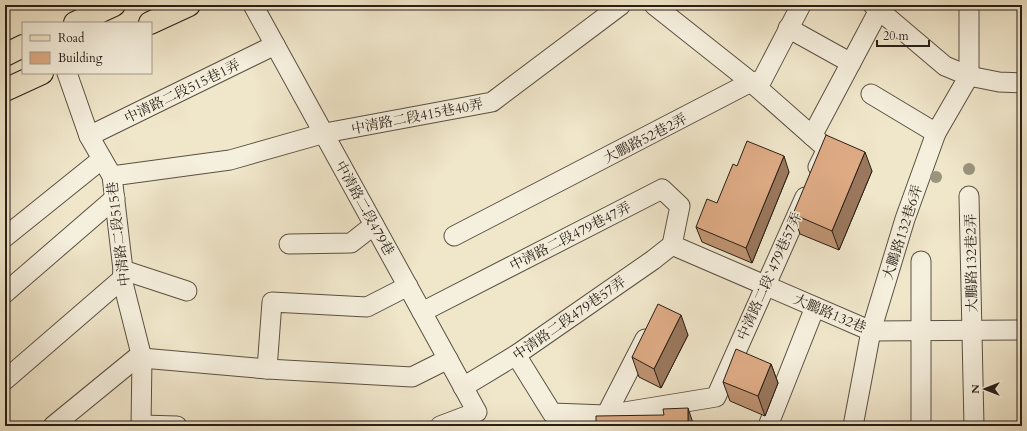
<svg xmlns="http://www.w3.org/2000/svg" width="1027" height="431" viewBox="0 0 1027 431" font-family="Cardo,'Noto Serif TC',serif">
<rect width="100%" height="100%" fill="#f0e6ca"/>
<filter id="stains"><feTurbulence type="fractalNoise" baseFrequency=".005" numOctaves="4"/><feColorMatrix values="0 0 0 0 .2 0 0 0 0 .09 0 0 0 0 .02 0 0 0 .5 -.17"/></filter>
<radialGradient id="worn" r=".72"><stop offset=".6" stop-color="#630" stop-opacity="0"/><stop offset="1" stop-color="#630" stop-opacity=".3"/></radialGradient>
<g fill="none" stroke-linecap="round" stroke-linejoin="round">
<g stroke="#5a5144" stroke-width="21">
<g id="minor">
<polyline points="253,5 477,412 440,426"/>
<polyline points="654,5 751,82 827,149 818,167"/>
<polyline points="873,5 945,66 969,76 999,82 1022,83"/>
<polyline points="788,28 851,63"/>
<polyline points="67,73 89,136 112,176 123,270 122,279 142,358 141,426"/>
<polyline points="871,94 936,133 969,76 969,5"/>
<polyline points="89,136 275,45"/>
<polyline points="812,136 879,10"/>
<polyline points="112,176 230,160 325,133 492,102 621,5"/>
<polyline points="969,196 974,426"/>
<polyline points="454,236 751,82 762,80 801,5"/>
<polyline points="5,237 102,159"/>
<polyline points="289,244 351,243 374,225"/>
<polyline points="672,245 871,331 1022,330"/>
<polyline points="921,261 921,426"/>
<polyline points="123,270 187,291"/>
<polyline points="5,293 115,198"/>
<polyline points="422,312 662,189 680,206 672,245"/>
<polyline points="516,355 552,413 606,415 716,397 805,197"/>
<polyline points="142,358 267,369 412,377 448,359"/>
<polyline points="267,369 272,302 367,307 408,286"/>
<polyline points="5,380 122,279"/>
<polyline points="463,387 516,355 653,260 672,245"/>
<polyline points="606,415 645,339"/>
<polyline points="141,425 177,426"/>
<polyline points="53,426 141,354"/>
<polyline points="768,426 815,307"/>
<polyline points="853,426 871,331 905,219 936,133"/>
</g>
</g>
<g stroke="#281f17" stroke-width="24">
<g id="major">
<polyline points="75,23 114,5"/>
<polyline points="150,23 189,5"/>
<polyline points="5,55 23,46"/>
<polyline points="5,90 42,73"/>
</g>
</g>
<use href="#minor" stroke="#f5efdd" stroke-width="19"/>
<use href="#major" stroke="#f0e6ca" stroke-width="22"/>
</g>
<g fill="#9a947c">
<circle cx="969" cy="169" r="6"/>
<circle cx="936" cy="177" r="6"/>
</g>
<g fill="#bf9372" stroke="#281f17">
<polygon points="737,166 789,172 752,263 702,242 696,227 717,203"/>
<polygon points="872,171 839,250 800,234 793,214"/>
<polygon points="688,335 661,388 639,377 632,357"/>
<polygon points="771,364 778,383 765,416 730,401 723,382"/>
</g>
<g fill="#9b785d" stroke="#281f17">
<polygon points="865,152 872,171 839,250 832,231"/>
<polygon points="784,156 789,172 752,263 746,248"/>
<polygon points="681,315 688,335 661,388 654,369"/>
<polygon points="771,364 778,383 765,416 758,396"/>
<polygon points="688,408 694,426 688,426"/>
</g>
<g fill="#deab85" stroke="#281f17">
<polygon points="826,135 865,152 832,231 793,214"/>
<polygon points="747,141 784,156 746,248 696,227 707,199 717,203 733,164 737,166"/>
<polygon points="658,304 681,315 654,369 632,357"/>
<polygon points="736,349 771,364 758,396 723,382"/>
<polygon points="688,408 688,426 596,426 596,416 664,415 663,409"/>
</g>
<g text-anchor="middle" stroke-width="3.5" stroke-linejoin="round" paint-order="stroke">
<g font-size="14" fill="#281f17" stroke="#f5efdd">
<text transform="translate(182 91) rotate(-26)" y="5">中清路二段515巷1弄</text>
<text transform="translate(417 116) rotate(-11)" y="5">中清路二段415巷40弄</text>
<text transform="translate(645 138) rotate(-27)" y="5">大鵬路52巷2弄</text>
<text transform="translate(365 208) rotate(61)" y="5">中清路二段479巷</text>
<text transform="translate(902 232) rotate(-72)" y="5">大鵬路132巷6弄</text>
<text transform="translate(118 234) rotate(-97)" y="5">中清路二段515巷</text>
<text transform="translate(570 236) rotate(-27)" y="5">中清路二段479巷47弄</text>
<text transform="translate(971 263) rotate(-91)" y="5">大鵬路132巷2弄</text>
<text transform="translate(769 276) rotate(-66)" y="5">中清路二段ˋ479巷57弄</text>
<text transform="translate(830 313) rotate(23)" y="5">大鵬路132巷</text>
<text transform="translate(569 318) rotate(-35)" y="5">中清路二段479巷57弄</text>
</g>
</g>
<rect width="1027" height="431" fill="none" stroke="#f0e6ca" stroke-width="20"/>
<rect x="6" y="6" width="1015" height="419" fill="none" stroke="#281f17" stroke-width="2"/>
<rect x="10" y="10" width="1007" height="411" fill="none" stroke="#281f17"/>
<rect x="22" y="22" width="130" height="52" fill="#f5efdd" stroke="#a39c8e"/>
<rect x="30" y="35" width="20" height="6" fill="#f0e6ca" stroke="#a39c8e"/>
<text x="58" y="42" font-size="12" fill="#281f17">Road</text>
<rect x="30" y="52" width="20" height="12" fill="#deab85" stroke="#a39c8e"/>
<text x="58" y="62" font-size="12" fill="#281f17">Building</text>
<g transform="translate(985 389) rotate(270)" stroke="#f5efdd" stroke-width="3" paint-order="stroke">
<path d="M0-3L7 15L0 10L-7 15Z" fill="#281f17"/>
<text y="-6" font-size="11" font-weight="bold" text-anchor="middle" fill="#281f17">N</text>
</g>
<path d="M877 40v6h52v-6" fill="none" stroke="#281f17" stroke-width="2"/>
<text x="883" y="40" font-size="12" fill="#281f17" stroke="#f5efdd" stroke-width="3" paint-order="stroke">20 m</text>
<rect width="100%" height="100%" filter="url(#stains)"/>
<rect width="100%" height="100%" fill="url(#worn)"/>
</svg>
